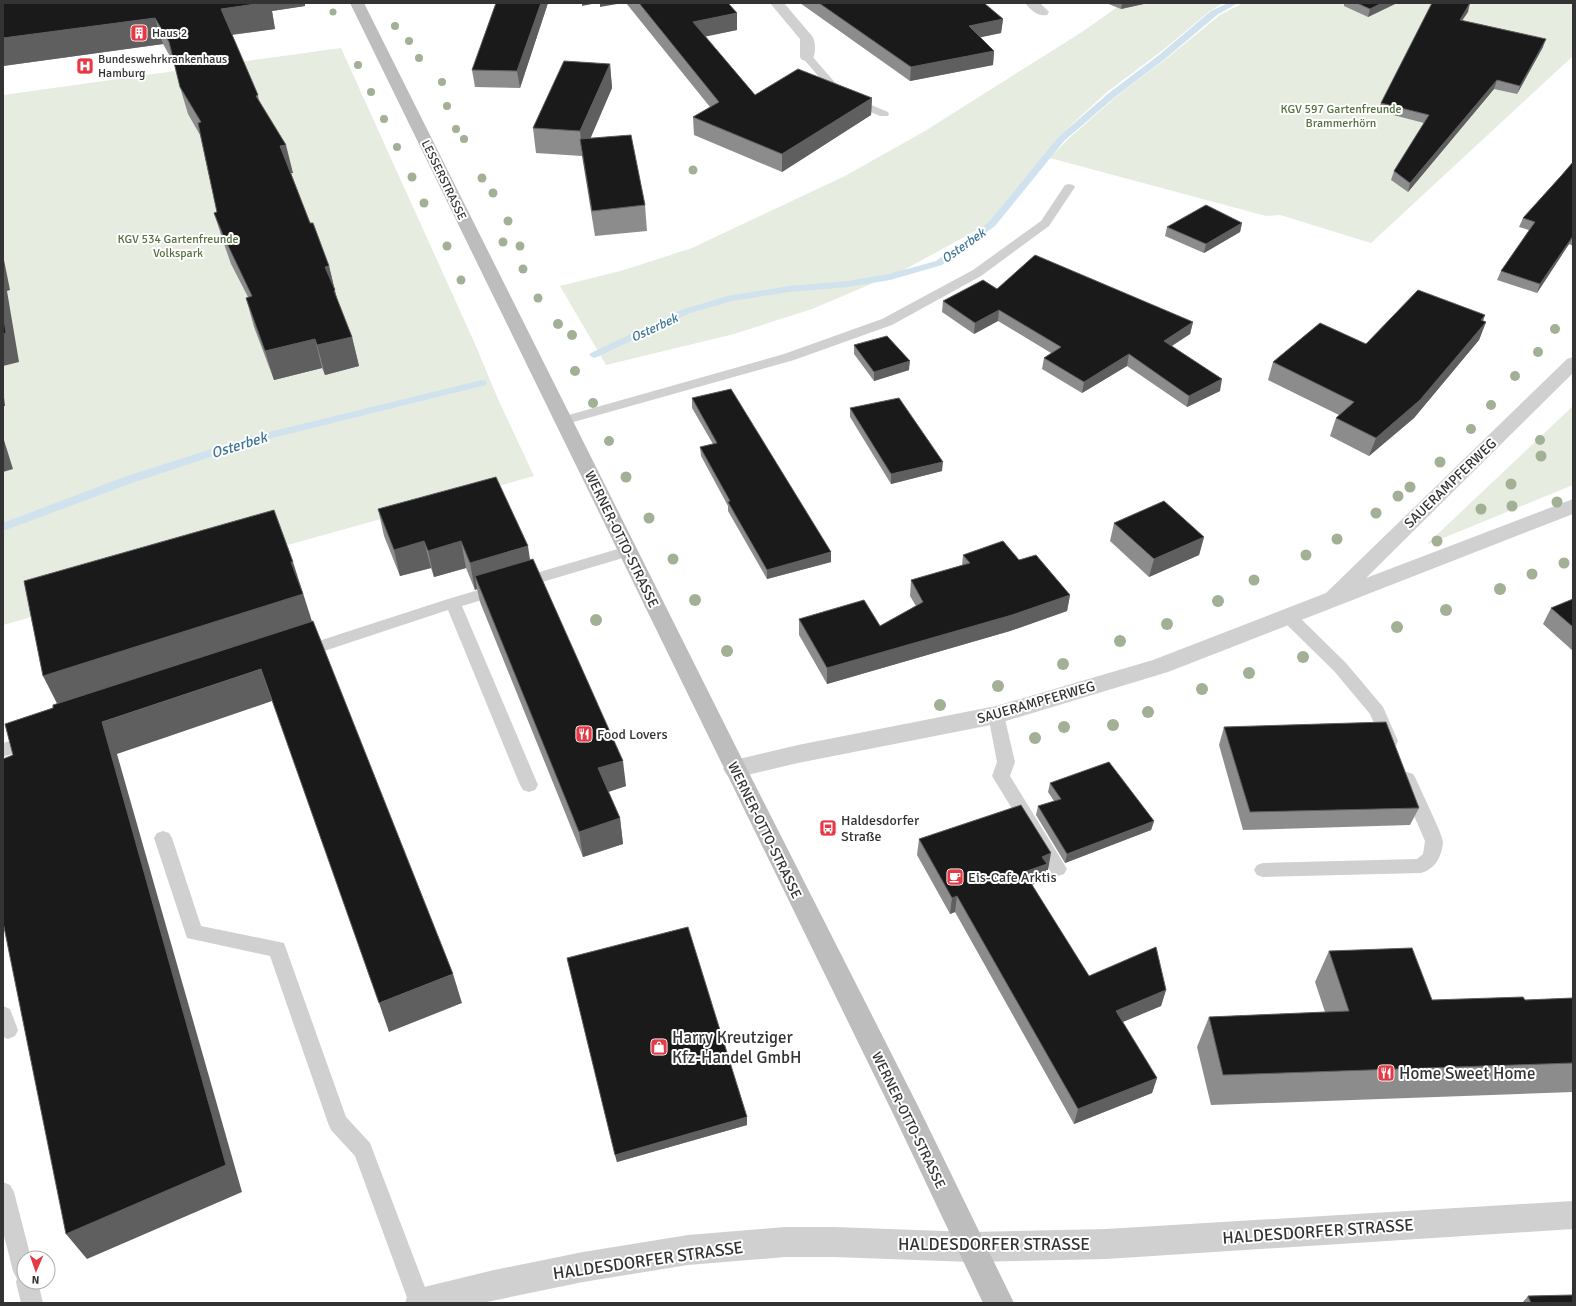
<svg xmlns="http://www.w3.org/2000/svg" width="1576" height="1306" viewBox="0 0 1576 1306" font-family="Signika,sans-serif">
<rect width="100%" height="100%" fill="#fff"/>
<g fill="#e6ecdf">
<polygon points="1123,3 1223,3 1210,11 1163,50 1107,92 1057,138 988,224 902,271 812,309 734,334 606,365 560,286 624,270 692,248 845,176 925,131 1082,32"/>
<polygon points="1243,3 1573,3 1573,56 1371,243 1280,215 1266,216 1050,158 1067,140 1117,96 1166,59 1220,15"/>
<polygon points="341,48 475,344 498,399 534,476 3,625 3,95"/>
<polygon points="1573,406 1573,485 1426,545"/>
</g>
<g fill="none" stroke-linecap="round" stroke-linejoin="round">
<g fill="#cfe2ee" fill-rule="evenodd">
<polygon points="1228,3 1238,3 1217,15 1165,59 1115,97 1064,141 995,226 942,265 890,280 848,287 789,292 732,301 690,313 597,357 594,358 589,355 591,353 684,309 728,296 789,286 848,281 889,274 936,261 989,222 1058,137 1109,93 1159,55 1211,11"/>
<polygon points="482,380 486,381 487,383 486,385 256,442 132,483 3,531 3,523 124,477 249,437"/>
</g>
<g fill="#d0d0d0" fill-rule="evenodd">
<polygon points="807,54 811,55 845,94 888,112 889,114 888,116 880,116 837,98 802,57"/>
<polygon points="1069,184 1073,185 1075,187 1049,226 981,276 892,325 794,360 563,425 558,424 556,421 558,418 784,354 882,319 973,270 1041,221 1065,185"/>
<polygon points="628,546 633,547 636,551 633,555 462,606 538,785 535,790 529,792 523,790 520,785 448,610 303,658 297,656 295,652 297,648 448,599"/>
<polygon points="1289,611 1295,613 1346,663 1383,707 1398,741 1396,746 1390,747 1384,746 1370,714 1334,671 1283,621 1281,617 1283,613"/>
<polygon points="996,709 1002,711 1004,715 1015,762 1010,776 1064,864 1067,869 1064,874 1058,876 1052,874 992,776 997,762 988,715 990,711"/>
<polygon points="31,735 37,736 39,741 37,746 3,757 3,743"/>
<path d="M1407,772L1413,774L1416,779C1420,789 1443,835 1443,842C1442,857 1435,869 1421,873L1263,877L1257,875L1254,870L1257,865L1263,863L1417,859L1423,854L1425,841L1398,779L1401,774Z"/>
<polygon points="163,831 169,833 172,838 201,926 284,943 346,1117 370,1143 431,1303 409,1303 355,1156 331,1130 328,1123 270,956 187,938 154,838 157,833"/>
<polygon points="3,1006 10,1009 18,1030 15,1036 8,1039 3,1037"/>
<polygon points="3,1182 10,1185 14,1192 31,1258 24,1258 24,1282 38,1282 43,1303 21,1303 16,1282 17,1279 13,1271 3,1232"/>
</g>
<g fill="#d0d0d0" fill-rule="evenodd">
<path d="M770,3H784L812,36C816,41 816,55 812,60L807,61L802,60L800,57V39Z"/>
<path d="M1025,3H1040L1049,12L1047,15C1037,17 1031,10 1025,3Z"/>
<polygon points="1573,357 1573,373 1366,578 1573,499 1573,514 1168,672 996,724 798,763 735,778 727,775 723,769 727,763 735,760 798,745 996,706 1153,660 1326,593 1567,359"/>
</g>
<polygon fill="#d0d0d0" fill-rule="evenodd" points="1573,1201 1573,1229 1106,1259 971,1262 834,1257 785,1257 688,1265 583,1282 482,1303 405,1303 409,1292 420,1288 494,1270 583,1252 688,1235 785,1227 834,1227 971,1232 1106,1229"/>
<polygon fill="#bdbdbd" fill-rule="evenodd" points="350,3 364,3 747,769 918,1106 1014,1303 983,1303 898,1124"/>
</g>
<g fill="#a2b095">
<circle cx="333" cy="12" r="3.5"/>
<circle cx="395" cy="26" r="4"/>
<circle cx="409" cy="41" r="4"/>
<circle cx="419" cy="58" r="4"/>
<circle cx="358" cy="65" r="4"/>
<circle cx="442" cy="82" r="4"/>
<circle cx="371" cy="92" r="4"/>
<circle cx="447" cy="106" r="4"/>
<circle cx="384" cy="119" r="4"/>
<circle cx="456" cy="129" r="4"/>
<circle cx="464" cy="139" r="4"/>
<circle cx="397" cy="147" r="4"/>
<circle cx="693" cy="170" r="4.5"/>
<circle cx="412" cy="177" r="4.5"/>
<circle cx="482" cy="178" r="4.5"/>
<circle cx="493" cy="193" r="4.5"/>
<circle cx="424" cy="203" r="4.5"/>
<circle cx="508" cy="221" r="4.5"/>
<circle cx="503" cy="242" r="4.5"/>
<circle cx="447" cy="246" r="4.5"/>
<circle cx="520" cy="246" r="4.5"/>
<circle cx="523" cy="269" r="4.5"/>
<circle cx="461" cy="280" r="4.5"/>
<circle cx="538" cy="298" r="4.5"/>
<circle cx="558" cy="324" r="5"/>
<circle cx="1555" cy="329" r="5"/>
<circle cx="572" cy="335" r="5"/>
<circle cx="1538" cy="352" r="5"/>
<circle cx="575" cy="371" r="5"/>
<circle cx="1515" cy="376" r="5"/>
<circle cx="593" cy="403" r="5"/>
<circle cx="1491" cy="405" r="5"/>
<circle cx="1471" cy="429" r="5"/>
<circle cx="1540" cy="440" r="5"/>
<circle cx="609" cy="441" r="5"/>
<circle cx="1541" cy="456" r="5.5"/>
<circle cx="1440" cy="462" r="5.5"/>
<circle cx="626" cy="477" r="5.5"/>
<circle cx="1511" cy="484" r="5.5"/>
<circle cx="1410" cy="487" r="5.5"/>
<circle cx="1398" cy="496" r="5.5"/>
<circle cx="1557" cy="502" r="5.5"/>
<circle cx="1512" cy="506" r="5.5"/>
<circle cx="1481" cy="509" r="5.5"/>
<circle cx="1376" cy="513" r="5.5"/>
<circle cx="649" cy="518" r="5.5"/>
<circle cx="1337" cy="539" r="5.5"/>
<circle cx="1437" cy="541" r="5.5"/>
<circle cx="1306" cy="555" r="5.5"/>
<circle cx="673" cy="559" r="5.5"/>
<circle cx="1564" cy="563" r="5.5"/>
<circle cx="1532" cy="574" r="5.5"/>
<circle cx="1254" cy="580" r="5.5"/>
<circle cx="1500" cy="589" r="6"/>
<circle cx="695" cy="600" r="6"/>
<circle cx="1218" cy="601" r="6"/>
<circle cx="1446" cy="610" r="6"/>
<circle cx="596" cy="620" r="6"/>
<circle cx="1167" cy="624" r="6"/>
<circle cx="1397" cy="627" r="6"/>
<circle cx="1120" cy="641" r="6"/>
<circle cx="727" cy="651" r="6"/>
<circle cx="1303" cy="657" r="6"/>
<circle cx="1063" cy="664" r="6"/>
<circle cx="1249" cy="673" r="6"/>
<circle cx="998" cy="686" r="6"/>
<circle cx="1202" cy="689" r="6"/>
<circle cx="940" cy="705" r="6"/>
<circle cx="1148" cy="712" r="6"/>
<circle cx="1113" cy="725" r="6"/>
<circle cx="1064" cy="727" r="6"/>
<circle cx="1035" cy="738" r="6"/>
</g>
<g fill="#8c8c8c">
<polygon points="3,3 305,6 272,11 275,29 232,35 258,95 259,100 293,173 291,173 310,223 329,266 338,303 352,337 359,366 325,375 322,368 274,380 254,327 246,298 248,297 231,264 223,241 214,213 217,212 200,135 188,114 180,87 175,65 163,44 3,66"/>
<polygon points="496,3 548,3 520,88 475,87 472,70"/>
<polygon points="626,3 728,3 737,30 705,36 755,95 872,98 871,115 782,172 694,135 693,117 710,107"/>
<polygon points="800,3 984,3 1003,19 1001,33 980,37 994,51 993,65 910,81"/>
<polygon points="1106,3 1148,3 1121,9"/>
<polygon points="1344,3 1397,3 1368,17 1344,6"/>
<polygon points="1468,12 1462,20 1543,47 1517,94 1494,89 1408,192 1391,180 1394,171 1424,123 1378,111 1381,103"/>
<polygon points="610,64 612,88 590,138 645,205 647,231 595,236 582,156 536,153 533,128"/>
<polygon points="1573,162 1573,246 1569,244 1537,293 1497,280 1501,271 1529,230 1519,227 1523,218 1561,176"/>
<polygon points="1242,223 1240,232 1204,253 1165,236 1167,227"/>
<polygon points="997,289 1193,322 1190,334 1172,346 1220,391 1187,407 1127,366 1082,393 1042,369 1044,358 1051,353 998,321 974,334 942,312 943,301"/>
<polygon points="1485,315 1483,321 1486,322 1479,340 1414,418 1369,456 1330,436 1336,418 1339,415 1268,380 1273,362 1366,344"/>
<polygon points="854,345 909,370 874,381 854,354"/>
<polygon points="692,398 831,562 767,579 728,511 728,506 701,456 700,447 713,444 692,408"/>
<polygon points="850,408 942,471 891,484 850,417"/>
<polygon points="378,509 530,560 626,786 608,792 620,818 623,844 583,857 480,602 477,589 475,590 466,568 434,577 431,568 400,576 384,536"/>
<polygon points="1114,523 1204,537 1199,555 1149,577 1110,541"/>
<polygon points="963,555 1019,560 1070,595 1067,611 1010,631 827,684 799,635 799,619 880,626 916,606 910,596 911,580 962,566"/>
<polygon points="1573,599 1573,651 1543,624 1551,608"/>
<polygon points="1224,727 1419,808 1410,825 1243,830 1219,745"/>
<polygon points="1050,783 1154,821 1151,830 1065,863 1036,815 1038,806 1054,801 1048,792"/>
<polygon points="919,839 1048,870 1046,870 1044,880 1032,885 1089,976 1166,990 1161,1006 1122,1022 1157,1078 1152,1093 1074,1124 955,912 950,914 917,855"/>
<polygon points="1329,951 1432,1000 1525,1000 1573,998 1573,1092 1211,1105 1197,1047 1209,1017 1325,1012 1315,982"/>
<polygon points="567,958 747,1125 617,1162"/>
<polygon points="1528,1296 1573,1303 1522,1303"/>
</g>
<g fill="#5f5f5f">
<polygon points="263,3 305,3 305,6 272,11 275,29 228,35 221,9"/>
<polygon points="541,3 548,3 520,88 517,71"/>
<polygon points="582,3 597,3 582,6"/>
<polygon points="600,3 623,3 600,7"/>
<polygon points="1122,3 1148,3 1121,9"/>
<polygon points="1382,3 1397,3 1368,17 1370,9"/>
<polygon points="1470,3 1468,12 1457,28 1460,20"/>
<polygon points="737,13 737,30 694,39 693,22"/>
<polygon points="155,18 163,44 3,66 3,38"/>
<polygon points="1003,19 1001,33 968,40 969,26"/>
<polygon points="1546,39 1543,47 1517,94 1520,86"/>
<polygon points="994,51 993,65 910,81 911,67"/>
<polygon points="610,64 612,88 583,156 580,131"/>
<polygon points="1497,80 1494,89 1408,192 1410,183"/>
<polygon points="872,98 871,115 782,172 782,154"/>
<polygon points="286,145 293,173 287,174 280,146"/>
<polygon points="1242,223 1240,232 1204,253 1206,244"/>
<polygon points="1573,236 1569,244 1537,293 1540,284"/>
<polygon points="3,255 10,290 7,291 19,362 3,366"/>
<polygon points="329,266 342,320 325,267"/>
<polygon points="999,310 998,321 974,334 975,323"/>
<polygon points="1485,315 1479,330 1486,322 1479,340 1414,418 1369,456 1376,438"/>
<polygon points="1193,322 1190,334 1162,352 1164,341"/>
<polygon points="352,337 359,366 325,375 317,345"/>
<polygon points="315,339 322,368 274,380 265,351"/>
<polygon points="1129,354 1127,366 1082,393 1084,382"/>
<polygon points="910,361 909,370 874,381 874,372"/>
<polygon points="1222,379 1220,391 1187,407 1189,396"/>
<polygon points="3,389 5,406 3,406"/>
<polygon points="3,437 13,469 3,472"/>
<polygon points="943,462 942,471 891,484 891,474"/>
<polygon points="1204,537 1199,555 1149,577 1154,559"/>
<polygon points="424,541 431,568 400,576 394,550"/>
<polygon points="461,541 466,568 434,577 428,551"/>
<polygon points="528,546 532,573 475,576 477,589 475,590 470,563"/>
<polygon points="831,552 831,562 767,579 767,570"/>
<polygon points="291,562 293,562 318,640 66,721 43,676"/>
<polygon points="1070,595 1067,611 1010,631 827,684 827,668"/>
<polygon points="261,669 272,701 117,754 242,1192 87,1259 66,1234 102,722"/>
<polygon points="623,761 626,786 602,794 598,768"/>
<polygon points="620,818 623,844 583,857 579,832"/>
<polygon points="1154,821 1151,830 1065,863 1067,854"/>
<polygon points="1051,853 1048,870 1046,870 1044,880 1021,888 1024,872 1042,857"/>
<polygon points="957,896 955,912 950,914 952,898"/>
<polygon points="453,974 462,1003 389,1032 379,1003"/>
<polygon points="1166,990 1161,1006 1111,1027 1116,1011"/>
<polygon points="1157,1078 1152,1093 1074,1124 1078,1109"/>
<polygon points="747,1117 747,1125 617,1162 615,1155"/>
</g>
<g fill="#1a1a1a" stroke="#5f5f5f">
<polygon points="3,3 263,3 221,9 258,95 256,96 286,145 280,146 310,223 313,223 329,266 325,267 335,290 334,291 352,337 317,345 315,339 265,351 246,298 252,296 223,235 214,213 217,212 198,123 201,122 180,87 169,42 155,18 3,38"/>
<polygon points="496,3 541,3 517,71 472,70"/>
<polygon points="639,3 728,3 737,13 693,22 755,95 798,69 872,98 782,154 693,117 719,102"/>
<polygon points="819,3 984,3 1003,19 969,26 994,51 911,67"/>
<polygon points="1357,3 1382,3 1370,9"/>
<polygon points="1432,3 1470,3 1460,20 1546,39 1520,86 1497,80 1410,183 1394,171 1429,115 1381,103"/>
<polygon points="564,61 610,64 580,131 533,128"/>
<polygon points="631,135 645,205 592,211 580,139"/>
<polygon points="1573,162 1573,236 1540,284 1501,271 1535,222 1523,218 1561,176"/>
<polygon points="1206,205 1242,223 1206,244 1167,227"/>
<polygon points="1035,255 1193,322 1164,341 1222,379 1189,396 1129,354 1084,382 1044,358 1061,347 999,310 975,323 943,301 983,280 997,289"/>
<polygon points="1418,290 1485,315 1481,320 1486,322 1420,400 1376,438 1336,418 1354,402 1273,362 1320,323 1366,344"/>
<polygon points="3,313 6,333 3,334"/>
<polygon points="887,336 910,361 874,372 854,345"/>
<polygon points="731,389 831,552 767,570 728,502 730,501 700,447 717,443 692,398"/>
<polygon points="899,398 943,462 891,474 850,408"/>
<polygon points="496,477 528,546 470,563 461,541 428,551 424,541 394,550 378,509"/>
<polygon points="1164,501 1204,537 1154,559 1114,523"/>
<polygon points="274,510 293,562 291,562 303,594 43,676 24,581"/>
<polygon points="1003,541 1019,560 1036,555 1070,595 1012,615 827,668 799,619 864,600 880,626 923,602 911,580 970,563 963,555"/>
<polygon points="533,559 623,761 598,768 620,818 579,832 475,576"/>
<polygon points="1573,599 1573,627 1551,608"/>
<polygon points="313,621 453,974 379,1003 261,669 102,722 226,1165 66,1234 3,922 3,759 13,755 5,724 53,708 53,705"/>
<polygon points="1386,722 1419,808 1250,812 1224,727"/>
<polygon points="1109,762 1154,821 1067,854 1038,806 1061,799 1050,783"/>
<polygon points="1021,805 1051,853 1042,857 1047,864 1024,872 1089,976 1156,947 1166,990 1116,1011 1157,1078 1078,1109 957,896 952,898 919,839"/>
<polygon points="688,927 747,1117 615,1155 567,958"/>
<polygon points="1412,948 1432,1000 1523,997 1525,1000 1573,998 1573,1063 1223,1075 1209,1017 1349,1011 1329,951"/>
<polygon points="1573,1295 1573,1303 1531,1303 1528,1296"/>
</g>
<defs>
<g id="building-square" transform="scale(0.9)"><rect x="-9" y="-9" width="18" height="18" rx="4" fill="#e63946" stroke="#fff"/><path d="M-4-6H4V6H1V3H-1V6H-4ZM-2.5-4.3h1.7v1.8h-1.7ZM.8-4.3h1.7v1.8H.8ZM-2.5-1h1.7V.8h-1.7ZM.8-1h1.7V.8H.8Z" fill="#fff"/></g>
<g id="hospital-square" transform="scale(0.9)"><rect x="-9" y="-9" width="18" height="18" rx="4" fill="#e63946" stroke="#fff"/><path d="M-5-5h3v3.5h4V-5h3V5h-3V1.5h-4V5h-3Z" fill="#fff"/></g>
<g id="restaurant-square" transform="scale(0.9)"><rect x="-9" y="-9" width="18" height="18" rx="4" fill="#e63946" stroke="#fff"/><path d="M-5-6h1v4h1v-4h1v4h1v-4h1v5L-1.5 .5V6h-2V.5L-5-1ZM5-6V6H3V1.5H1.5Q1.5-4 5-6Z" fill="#fff"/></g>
<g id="bus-square" transform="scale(0.9)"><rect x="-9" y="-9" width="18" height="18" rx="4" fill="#e63946" stroke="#fff"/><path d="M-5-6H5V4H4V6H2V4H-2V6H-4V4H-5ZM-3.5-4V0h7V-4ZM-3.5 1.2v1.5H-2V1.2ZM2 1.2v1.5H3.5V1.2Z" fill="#fff"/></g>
<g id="cafe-square" transform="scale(0.9)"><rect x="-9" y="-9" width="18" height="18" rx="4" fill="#e63946" stroke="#fff"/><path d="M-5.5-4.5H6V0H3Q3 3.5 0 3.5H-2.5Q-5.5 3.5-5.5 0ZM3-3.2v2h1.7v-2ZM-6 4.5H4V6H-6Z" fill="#fff"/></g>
<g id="shop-square" transform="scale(0.9)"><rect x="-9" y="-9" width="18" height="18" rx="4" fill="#e63946" stroke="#fff"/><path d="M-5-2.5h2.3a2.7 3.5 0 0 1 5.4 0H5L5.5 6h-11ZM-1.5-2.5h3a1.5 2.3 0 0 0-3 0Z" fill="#fff"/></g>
</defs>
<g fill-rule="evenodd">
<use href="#building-square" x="139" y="33"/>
<use href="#hospital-square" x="85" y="66"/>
<use href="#restaurant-square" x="584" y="734"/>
<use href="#bus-square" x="828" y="828"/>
<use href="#cafe-square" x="955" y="877"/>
<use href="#shop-square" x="659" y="1047"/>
<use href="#restaurant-square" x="1386" y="1073"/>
</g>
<g text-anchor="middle" stroke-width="4" stroke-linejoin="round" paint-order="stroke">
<g font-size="12" fill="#333" stroke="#fff" text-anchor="start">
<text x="152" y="37">Haus 2</text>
<text x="98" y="63">Bundeswehrkrankenhaus<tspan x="98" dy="14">Hamburg</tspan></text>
</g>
<g font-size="12" fill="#56703f" stroke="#fff">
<text x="1341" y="113">KGV 597 Gartenfreunde<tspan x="1341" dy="14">Brammerhörn</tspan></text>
<text x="178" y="243">KGV 534 Gartenfreunde<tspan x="178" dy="14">Volkspark</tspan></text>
</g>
<g font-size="12" fill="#333" stroke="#fff">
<text transform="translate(444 180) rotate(64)" y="4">LESSERSTRASSE</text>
</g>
<g font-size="13" font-style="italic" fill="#3f7597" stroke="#fff">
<text transform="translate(963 245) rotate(-35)" y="5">Osterbek</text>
<text transform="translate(654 327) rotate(-25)" y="5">Osterbek</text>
</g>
<g font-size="14" fill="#333" stroke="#fff">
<text transform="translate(1450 483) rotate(-44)" y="5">SAUERAMPFERWEG</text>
<text transform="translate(622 539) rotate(64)" y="5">WERNER-OTTO-STRASSE</text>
<text transform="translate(1036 702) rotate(-16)" y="5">SAUERAMPFERWEG</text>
<text transform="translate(765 830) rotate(64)" y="5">WERNER-OTTO-STRASSE</text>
<text transform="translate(909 1120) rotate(64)" y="5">WERNER-OTTO-STRASSE</text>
</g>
<g font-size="14" fill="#333" stroke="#fff" text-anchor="start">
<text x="597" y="739">Food Lovers</text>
<text x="841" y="825">Haldesdorfer<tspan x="841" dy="16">Straße</tspan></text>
<text x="968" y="882">Eis-Cafe Arktis</text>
</g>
<g font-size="15" font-style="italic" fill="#3f7597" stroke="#fff">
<text transform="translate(239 445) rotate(-17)" y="5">Osterbek</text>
</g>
<g font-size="17" fill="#333" stroke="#fff" text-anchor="start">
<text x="672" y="1043">Harry Kreutziger<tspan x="672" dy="20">Kfz-Handel GmbH</tspan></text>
<text x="1399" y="1079">Home Sweet Home</text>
</g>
<g font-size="17" fill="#333" stroke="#fff">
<text transform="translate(1318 1231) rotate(-4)" y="6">HALDESDORFER STRASSE</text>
<text x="994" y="1250">HALDESDORFER STRASSE</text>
<text transform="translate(648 1260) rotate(-8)" y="6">HALDESDORFER STRASSE</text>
</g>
</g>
<rect width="1576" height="1306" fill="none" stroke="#333333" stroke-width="8"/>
<g transform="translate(36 1270) rotate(182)"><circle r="19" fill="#ffffff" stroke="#adadad"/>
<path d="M0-3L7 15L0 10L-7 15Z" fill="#e63946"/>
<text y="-6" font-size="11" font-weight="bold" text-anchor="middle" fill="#333333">N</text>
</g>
</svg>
